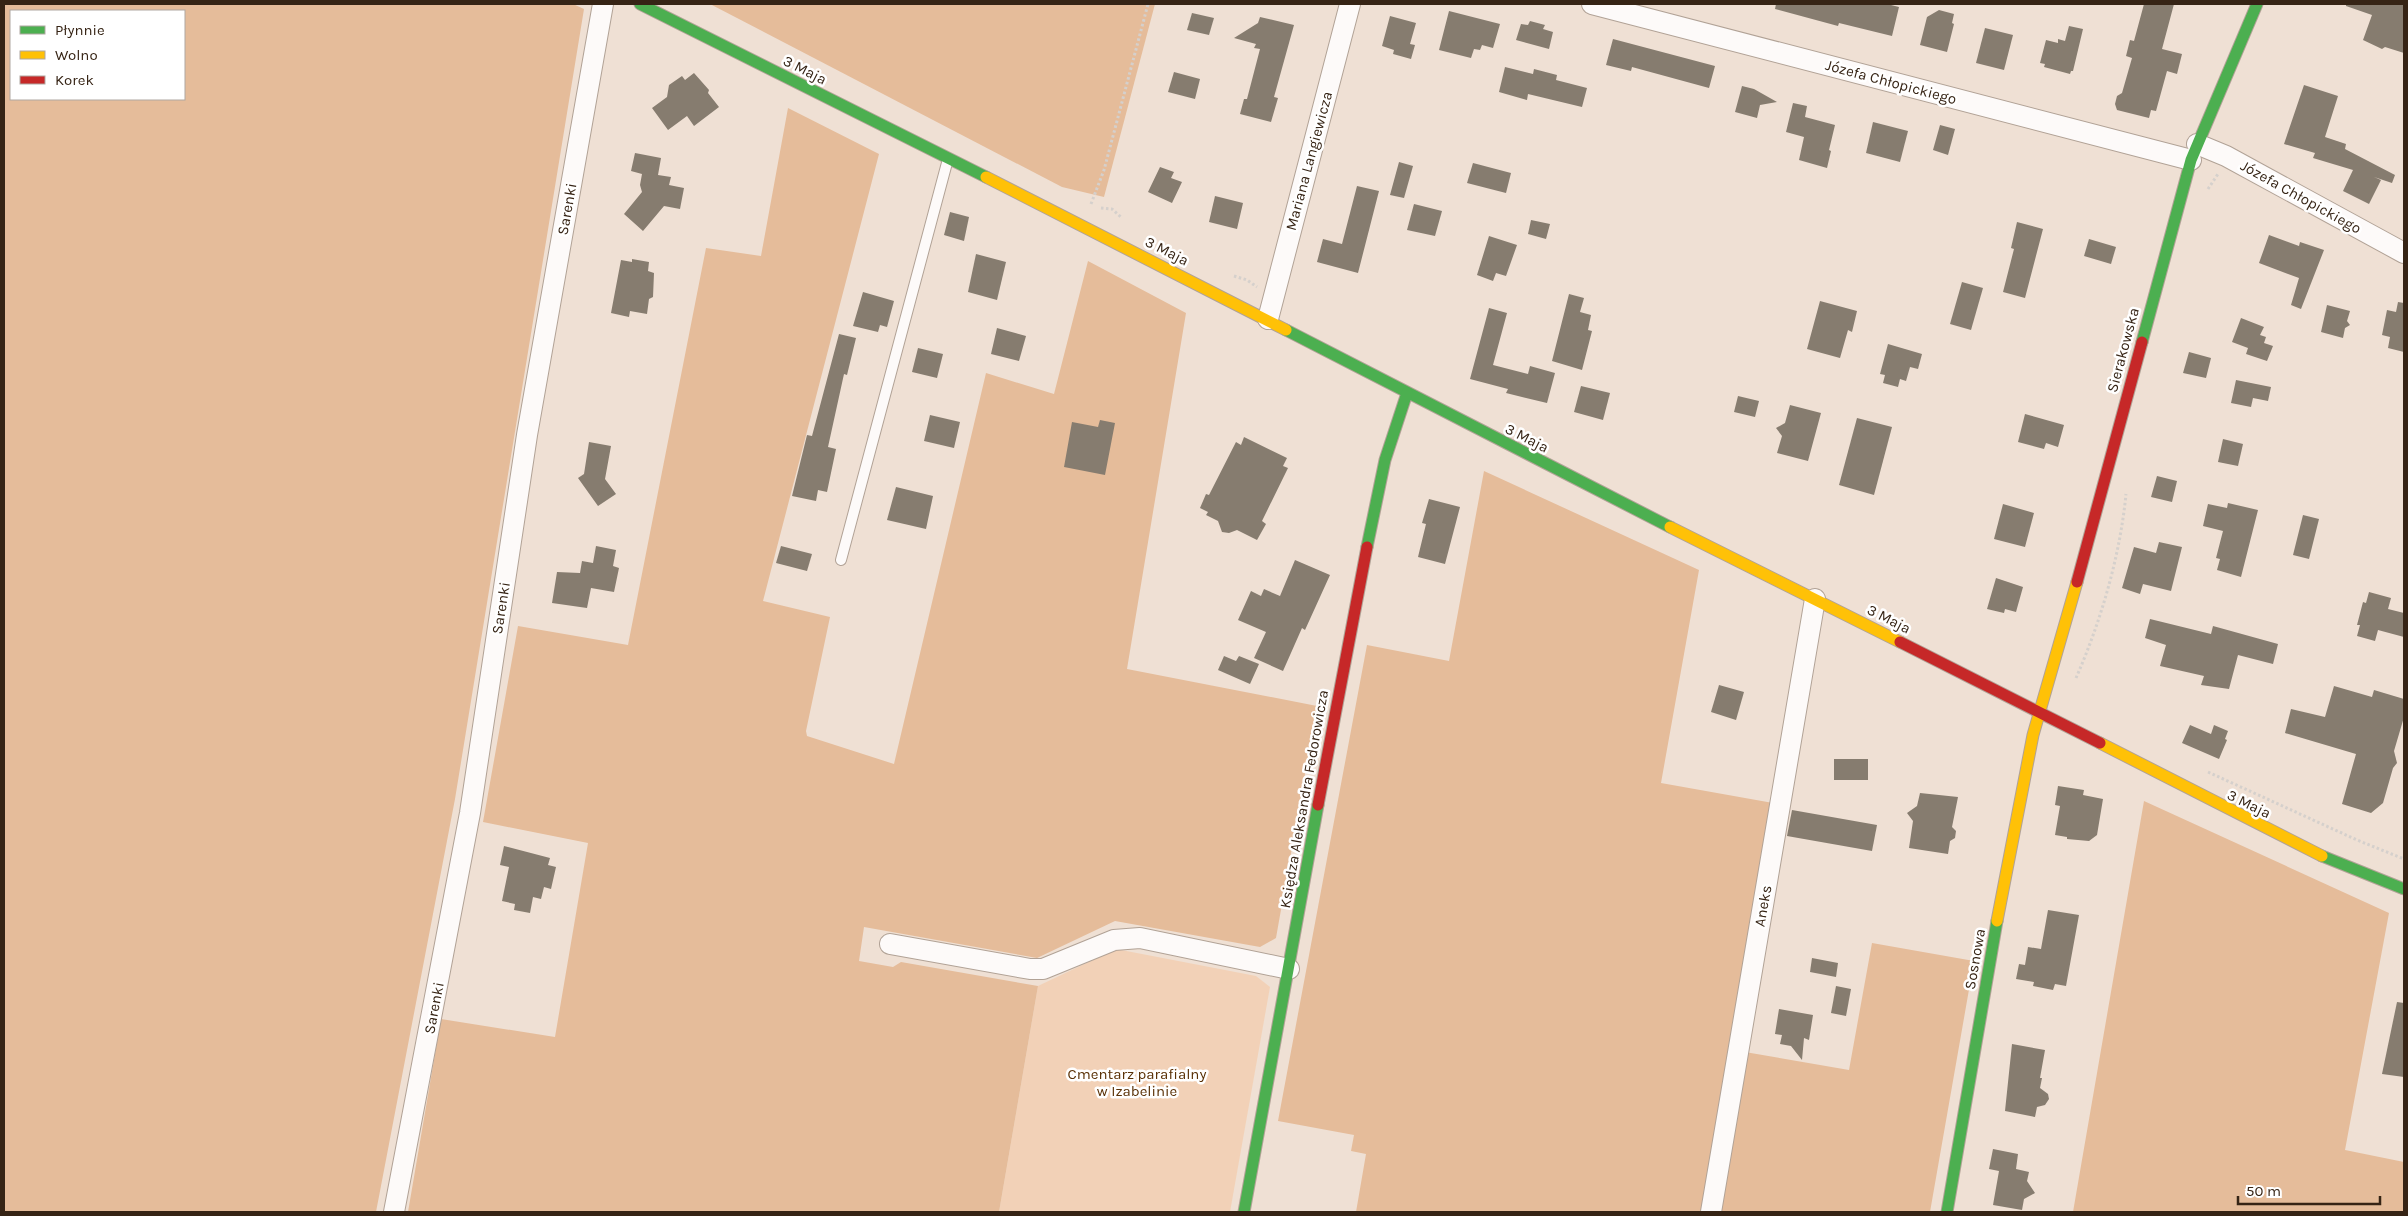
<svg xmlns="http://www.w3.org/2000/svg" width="2408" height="1216" viewBox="0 0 2408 1216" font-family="Karla,sans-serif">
<rect width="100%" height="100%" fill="#efe0d4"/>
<polygon fill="#f2d1b7" points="1116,949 1256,976 1270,987 1230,1212 999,1212 1038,986"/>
<g fill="#e5bc9a" fill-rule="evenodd">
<path d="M4,4H573L584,9L455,799L376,1212H4ZM184,11V99H11V11Z"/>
<polygon points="710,4 1155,4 1104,197 1062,187"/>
<polygon points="788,108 879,154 763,601 830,617 806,731 807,736 894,764 986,373 1054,394 1088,261 1186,313 1127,669 1317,706 1276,938 1260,947 1115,921 1037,958 864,927 859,961 893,967 901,962 1038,986 999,1212 408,1212 441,1019 555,1037 588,843 483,822 518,626 628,645 706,248 761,256"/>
<polygon points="1484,471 1699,570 1661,783 1773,803 1702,1212 1356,1212 1366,1154 1351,1151 1354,1135 1278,1121 1367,645 1449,661"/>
<polygon points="2144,801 2389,913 2345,1150 2404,1162 2404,1212 2073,1212"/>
<polygon points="1872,943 1974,961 1930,1212 1718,1212 1745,1052 1849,1070"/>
</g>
<g fill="#867c6f">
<polygon points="1776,4 1887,4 1899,7 1892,36 1839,23 1838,26 1775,9"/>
<polygon points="2144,4 2174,4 2162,49 2182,54 2177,74 2167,71 2156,111 2151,110 2149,118 2117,110 2115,104 2117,96 2122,93 2132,58 2126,56 2130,40 2134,41"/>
<polygon points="2346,4 2404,4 2404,53 2385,47 2382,49 2363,40 2372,15 2346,6"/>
<polygon points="1939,10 1954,14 1952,23 1954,24 1947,52 1920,45 1927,17"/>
<polygon points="1449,11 1500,24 1493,48 1482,45 1480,50 1474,49 1471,58 1439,50"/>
<polygon points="1192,13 1214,18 1209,35 1187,30"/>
<polygon points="1390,16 1416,23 1410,44 1415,45 1411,59 1393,54 1394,50 1382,46"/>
<polygon points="1260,17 1294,25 1274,97 1278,98 1271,122 1240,114 1244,99 1247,99 1260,49 1254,48 1256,44 1234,38 1258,23"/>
<polygon points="1530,21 1545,25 1543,29 1553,32 1549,49 1516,40 1521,24 1528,25"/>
<polygon points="2069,26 2083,29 2073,71 2071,71 2070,74 2044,67 2045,64 2040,63 2046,40 2058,43 2058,39 2065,41"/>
<polygon points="1985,28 2013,35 2004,70 1976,63"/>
<polygon points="1613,39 1715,66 1709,88 1632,67 1631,71 1606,65"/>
<polygon points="1505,67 1533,74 1534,69 1557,75 1556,80 1587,88 1582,107 1528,94 1527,100 1499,92"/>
<polygon points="1174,72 1200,79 1195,99 1168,92"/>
<polygon points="694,73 709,90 708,93 719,107 694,126 687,116 668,130 652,108 667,97 669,85 682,76 685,80"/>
<polygon points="2304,85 2338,96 2325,137 2346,144 2345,149 2395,175 2392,183 2374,177 2381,180 2369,204 2343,191 2353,170 2313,158 2315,153 2284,144"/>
<polygon points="1742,86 1754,89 1777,102 1760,105 1757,118 1735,112"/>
<polygon points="1793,103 1807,106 1805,117 1835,125 1829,150 1831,151 1827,168 1799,160 1804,137 1786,132"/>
<polygon points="1873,122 1908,131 1900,162 1866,153"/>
<polygon points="1940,125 1955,129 1948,155 1933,150"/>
<polygon points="635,153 661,158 658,175 671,177 669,185 684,188 680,209 664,206 643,231 624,214 642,192 640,185 642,174 631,171"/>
<polygon points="1399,162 1413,166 1404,198 1390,195"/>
<polygon points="1473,163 1511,173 1506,193 1467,183"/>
<polygon points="1160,167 1174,172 1171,178 1182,182 1172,203 1148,192"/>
<polygon points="1357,186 1379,191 1358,273 1317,262 1323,239 1342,244"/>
<polygon points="1215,196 1243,203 1237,229 1209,222"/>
<polygon points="1414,204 1442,211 1435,236 1407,230"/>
<polygon points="950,212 969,217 964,241 944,235"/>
<polygon points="1531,220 1550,224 1546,239 1528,234"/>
<polygon points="2017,222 2043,229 2025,298 2003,292 2014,249 2011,248"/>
<polygon points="2269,235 2299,246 2300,242 2324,250 2301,309 2291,305 2299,278 2259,263"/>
<polygon points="1489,236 1517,245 1506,276 1496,273 1493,281 1477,275"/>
<polygon points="2089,239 2116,247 2111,264 2084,256"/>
<polygon points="976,254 1006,262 997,300 968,292"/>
<polygon points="632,259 649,262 648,271 654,273 653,297 649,299 647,314 630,311 629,317 611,313 621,260 632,262"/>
<polygon points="1962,282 1983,288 1971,330 1950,324"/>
<polygon points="863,292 894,301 887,327 880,325 878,332 853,326"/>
<polygon points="1569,294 1584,298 1580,312 1591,315 1588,330 1592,331 1582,370 1552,361"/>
<polygon points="1820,301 1857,311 1852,332 1848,330 1840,358 1807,349"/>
<polygon points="2398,302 2404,303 2404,352 2388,348 2390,337 2382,335 2387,310 2396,312"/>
<polygon points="2327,305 2350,311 2347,321 2350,325 2345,328 2343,338 2321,332"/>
<polygon points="1489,308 1507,313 1493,365 1528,374 1530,366 1555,373 1547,403 1506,393 1508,389 1470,379"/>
<polygon points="2241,318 2264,327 2260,335 2266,337 2264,343 2273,346 2267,361 2246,354 2248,348 2232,342"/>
<polygon points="997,328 1026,336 1019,361 991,354"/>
<polygon points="839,334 856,338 847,375 844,374 828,447 836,449 827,492 818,490 816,501 792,496 807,435 812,436"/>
<polygon points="1888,344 1922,354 1918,369 1910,367 1906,381 1900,379 1898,387 1883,383 1885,375 1880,374"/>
<polygon points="918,348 943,354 937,378 912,372"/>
<polygon points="2189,352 2211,358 2206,378 2183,373"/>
<polygon points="2236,380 2271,387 2268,401 2253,398 2251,407 2231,403"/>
<polygon points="1581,386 1610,393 1603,420 1574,412"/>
<polygon points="1738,396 1759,401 1755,417 1734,412"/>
<polygon points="1790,405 1821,413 1808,461 1777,453 1782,436 1776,428 1785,423"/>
<polygon points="2025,414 2064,425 2058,447 2046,443 2044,449 2018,442"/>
<polygon points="930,415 960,422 954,448 924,441"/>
<polygon points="1857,418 1892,427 1874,495 1839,485"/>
<polygon points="1100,420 1115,423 1105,475 1064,467 1072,422 1098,427"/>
<polygon points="1244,437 1287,458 1283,466 1288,468 1262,521 1266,524 1257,540 1237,530 1229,533 1222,532 1218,521 1206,515 1208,512 1200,508 1206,494 1209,495 1236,442 1241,445"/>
<polygon points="2223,439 2243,444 2238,466 2218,462"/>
<polygon points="589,442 611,446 605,479 616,494 598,506 578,478 584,474"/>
<polygon points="2157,476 2177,481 2172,502 2151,497"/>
<polygon points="896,487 933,496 926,529 887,520"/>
<polygon points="1429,499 1460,507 1445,564 1418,557 1426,524 1422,523"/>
<polygon points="2228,503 2258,510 2241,577 2217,570 2220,559 2216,558 2223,531 2203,526 2208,504 2227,508"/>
<polygon points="2003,504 2034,513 2025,547 1994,539"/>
<polygon points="2303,515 2319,519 2309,559 2293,555"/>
<polygon points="2159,542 2182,547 2171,591 2143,584 2140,594 2122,588 2134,547 2156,553"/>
<polygon points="596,546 616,550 613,566 619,568 614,592 591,588 587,608 552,603 557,572 580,573 582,561 593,563"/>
<polygon points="781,546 812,554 807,571 776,563"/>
<polygon points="1295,560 1330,575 1305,630 1302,628 1283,671 1254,658 1266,632 1238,620 1251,591 1261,596 1264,589 1280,596"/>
<polygon points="1996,578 2023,587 2016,612 2005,609 2004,613 1987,609"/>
<polygon points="2369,592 2391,598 2388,609 2404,613 2404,637 2378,630 2375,641 2357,636 2360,625 2357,625 2363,602 2366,603"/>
<polygon points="2150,619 2211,634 2213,626 2278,644 2273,664 2238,655 2229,689 2201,685 2204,676 2160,666 2166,645 2145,638"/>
<polygon points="1224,656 1236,661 1239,656 1259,664 1250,684 1218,670"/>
<polygon points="1719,685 1744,692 1736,720 1711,712"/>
<polygon points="2334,686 2372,697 2374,690 2404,699 2404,717 2394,751 2397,763 2393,768 2383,803 2371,813 2342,804 2356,754 2285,733 2291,709 2325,717"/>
<polygon points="2190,725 2211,734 2214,725 2228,731 2225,739 2227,740 2219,759 2182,743"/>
<rect x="1834" y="759" width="34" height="21"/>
<polygon points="2058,786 2084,790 2083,795 2103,799 2097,835 2089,841 2067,839 2067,837 2055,835 2060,806 2055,805"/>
<polygon points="1920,793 1958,797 1952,827 1956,831 1955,838 1950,841 1948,854 1909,848 1913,821 1907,813 1917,806"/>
<polygon points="1792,810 1877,825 1872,851 1787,836"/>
<polygon points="504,846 550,858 548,865 556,867 551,889 544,887 541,899 533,897 530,913 514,910 515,904 502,901 509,867 500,865"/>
<polygon points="2048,910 2079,915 2066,986 2055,984 2053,990 2033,986 2034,982 2016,979 2019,964 2025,965 2028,947 2041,949"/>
<polygon points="1812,958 1838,963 1836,977 1810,972"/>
<polygon points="1836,986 1851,989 1846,1016 1831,1013"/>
<polygon points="2397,1002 2404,1003 2404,1077 2382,1074"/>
<polygon points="1779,1009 1813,1015 1809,1040 1804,1038 1802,1060 1791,1046 1780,1044 1782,1035 1775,1034"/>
<polygon points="2012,1044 2045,1050 2040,1078 2042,1078 2040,1088 2048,1094 2049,1099 2045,1105 2037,1107 2035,1117 2005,1111"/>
<polygon points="1993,1149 2018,1154 2016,1169 2029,1172 2027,1181 2035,1193 2024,1199 2022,1210 1993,1205 1999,1171 1989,1169"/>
</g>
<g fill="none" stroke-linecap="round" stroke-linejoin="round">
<g stroke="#b1a296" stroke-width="12">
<polyline id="lane" points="841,560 948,159"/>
</g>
<g stroke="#b1a296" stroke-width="22">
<g id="street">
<polyline points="1592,4 2191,160"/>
<polyline points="2197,144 2226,156 2404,253"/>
<polyline points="1268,319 1350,4"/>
<polyline points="890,944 1030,969 1043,969 1114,940 1140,938 1289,969"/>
<polyline points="394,1212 470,813 527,435 603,4"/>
<polyline points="1711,1212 1815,599"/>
</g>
</g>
<g stroke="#b1a296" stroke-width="13">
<g id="fast">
<polyline points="640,4 986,177"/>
<polyline points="1286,330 1670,527"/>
<polyline points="2142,342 2191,160 2257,4"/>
<polyline points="1367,547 1385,460 1407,393"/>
<polyline points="2322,856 2404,889"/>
<polyline points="1244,1212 1318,805"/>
<polyline points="1947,1212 1997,921"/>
</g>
</g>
<g stroke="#b1a296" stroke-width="13">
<g id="slow">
<polyline points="986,177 1286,330"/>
<polyline points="1670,527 1900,642"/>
<polyline points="2100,743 2322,856"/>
<polyline points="1997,921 2033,735 2077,582"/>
</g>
</g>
<g stroke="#b1a296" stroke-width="13">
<g id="jam">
<polyline points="2077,582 2142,342"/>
<polyline points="1900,642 2100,743"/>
<polyline points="1318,805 1367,547"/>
</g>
</g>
<g stroke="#d5d0cc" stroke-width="3" stroke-dasharray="2.5 2.5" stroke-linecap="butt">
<polyline points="2208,189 2218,174"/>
<polyline points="1091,204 1104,170 1148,4"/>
<polyline points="1101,208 1112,209 1122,218"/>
<polyline points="1234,276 1247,280 1257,287"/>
<path d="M2076,678C2101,621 2120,556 2126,494"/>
<polyline points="2208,772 2357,840 2404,859"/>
</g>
<use href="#lane" stroke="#fdfaf9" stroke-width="10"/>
<use href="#street" stroke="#fdfaf9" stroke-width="20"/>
<use href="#fast" stroke="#4caf50" stroke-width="11"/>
<use href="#slow" stroke="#ffc107" stroke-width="11"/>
<use href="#jam" stroke="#c62828" stroke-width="11"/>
</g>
<g text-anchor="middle" stroke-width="5" stroke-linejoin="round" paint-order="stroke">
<g font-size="15" fill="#362415" stroke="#fff">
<text transform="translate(805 70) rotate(27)" y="5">3 Maja</text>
<text transform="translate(1891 82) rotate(15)" y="5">Józefa Chłopickiego</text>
<text transform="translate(1309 161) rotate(-75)" y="5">Mariana Langiewicza</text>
<text transform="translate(2301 197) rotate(29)" y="5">Józefa Chłopickiego</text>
<text transform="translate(567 209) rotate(-80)" y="5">Sarenki</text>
<text transform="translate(1167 251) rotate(27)" y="5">3 Maja</text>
<text transform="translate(2123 350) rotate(-75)" y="5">Sierakowska</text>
<text transform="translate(1527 438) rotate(27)" y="5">3 Maja</text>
<text transform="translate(501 608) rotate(-81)" y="5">Sarenki</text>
<text transform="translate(1889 619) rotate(27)" y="5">3 Maja</text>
<text transform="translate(1304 799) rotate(-80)" y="5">Księdza Aleksandra Fedorowicza</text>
<text transform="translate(2249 804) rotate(26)" y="5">3 Maja</text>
<text transform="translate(1763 906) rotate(-80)" y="5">Aneks</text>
<text transform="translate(1975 959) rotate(-80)" y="5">Sosnowa</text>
<text transform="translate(434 1008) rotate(-79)" y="5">Sarenki</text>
</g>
<g font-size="15" fill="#593005" stroke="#fff">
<text x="1137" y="1079">Cmentarz parafialny<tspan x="1137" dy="17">w Izabelinie</tspan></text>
</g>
</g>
<rect width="2408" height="1216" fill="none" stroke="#362415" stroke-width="10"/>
<rect x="10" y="10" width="175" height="90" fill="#ffffff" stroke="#afa7a1"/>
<rect x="20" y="26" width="25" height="8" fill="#4caf50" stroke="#afa7a1"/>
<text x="55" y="35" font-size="15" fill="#362415">Płynnie</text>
<rect x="20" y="51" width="25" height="8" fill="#ffc107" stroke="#afa7a1"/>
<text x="55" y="60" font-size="15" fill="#362415">Wolno</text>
<rect x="20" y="76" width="25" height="8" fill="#c62828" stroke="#afa7a1"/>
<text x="55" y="85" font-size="15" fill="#362415">Korek</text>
<path d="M2238 1196v8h142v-8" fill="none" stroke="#362415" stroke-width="2.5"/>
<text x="2246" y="1196" font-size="15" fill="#362415" stroke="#ffffff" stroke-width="4" paint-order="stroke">50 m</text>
</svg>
